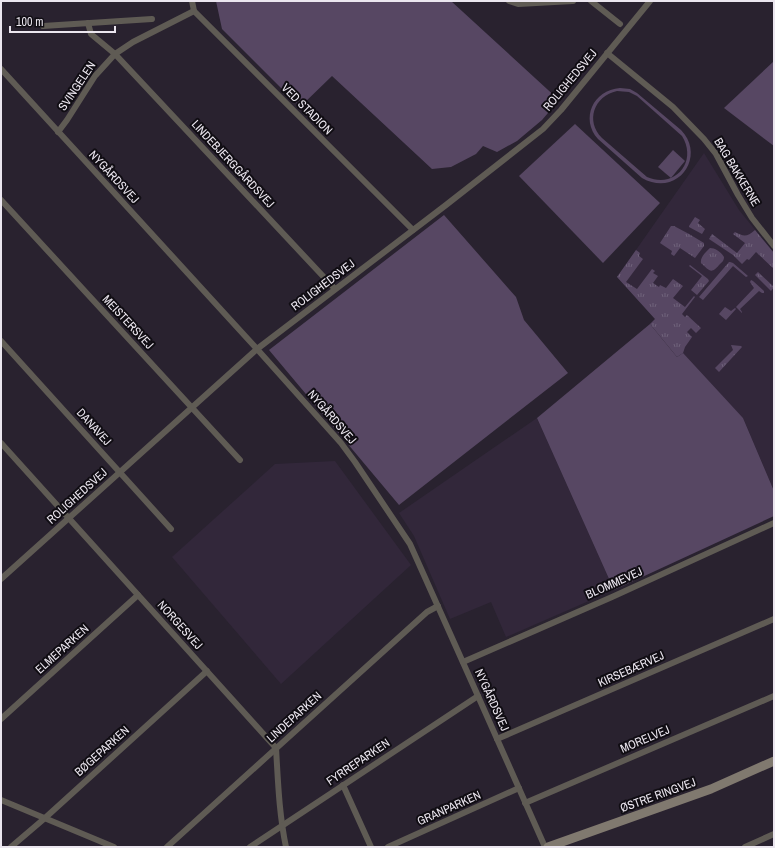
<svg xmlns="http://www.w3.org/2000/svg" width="775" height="848" viewBox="0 0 775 848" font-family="'Archivo Narrow',sans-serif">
<defs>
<pattern id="grass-tufts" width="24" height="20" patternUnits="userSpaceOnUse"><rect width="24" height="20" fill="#574763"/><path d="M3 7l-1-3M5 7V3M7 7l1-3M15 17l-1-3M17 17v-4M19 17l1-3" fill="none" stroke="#6f627a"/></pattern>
</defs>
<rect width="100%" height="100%" fill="#29222f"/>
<g fill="#32273a">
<polygon points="704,153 739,210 774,253 774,491 743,418 650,324 655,319 617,277"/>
<polygon points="537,418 614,590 506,637 491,602 450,619 414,536 399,513"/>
<polygon points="335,461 411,565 281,684 172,557 275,464"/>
</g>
<g fill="url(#grass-tufts)">
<polygon points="695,217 700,220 698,223 705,229 702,234 689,227 689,226"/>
<polygon points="671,226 674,226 689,234 704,243 704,246 695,258 680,248 674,256 671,254 672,251 660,243"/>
<path d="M755,230L774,253V269L756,252L749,260L747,259L742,264L733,255L709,239L712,234L737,253L745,243L733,234L735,232C744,237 747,237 755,230Z"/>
<path d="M710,248C715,248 721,252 724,257C724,261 722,262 719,265C711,275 709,270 701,263C700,257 706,252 710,248Z"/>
<polygon points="636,250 640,253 639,256 643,259 626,282 637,289 652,269 655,271 653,273 658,276 653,283 659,287 660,285 666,288 673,279 683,286 673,298 685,307 694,296 695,297 682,314 685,317 687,315 701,328 696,333 691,328 687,332 692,337 685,347 683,353 677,357 650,324 655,319 617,277"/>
<polygon points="729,262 730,262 733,263 748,276 746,277 733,266 703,300 699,297"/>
<polygon points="690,265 708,279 709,281 697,295 691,290 702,276 689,266"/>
<polygon points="758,272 774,287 771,291 755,275"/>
<polygon points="751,280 753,281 764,291 764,293 762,293 759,291 740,309 742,312 742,313 736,307 754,288 750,282"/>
<polygon points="725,307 731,311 735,308 736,309 726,320 719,314"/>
<polygon points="731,345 741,346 742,347 719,372 715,368 733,350"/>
</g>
<g fill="#574763" fill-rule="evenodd">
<polygon points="216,1 451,1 559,100 542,120 517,141 497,152 483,146 476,154 451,167 432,169 332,76 300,107 222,29"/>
<polygon points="774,61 774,146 724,108"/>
<path d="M620,88L630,89L637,93L681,130C707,157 677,198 642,178L598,139C580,119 593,90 620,88ZM617,91L629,92L637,96L682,136C698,162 675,189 647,177L602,138C585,121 594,96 617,91Z"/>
<polygon points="575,124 660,203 603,263 519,176"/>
<polygon points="673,150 685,161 671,178 658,167"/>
<polygon points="444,215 516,297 524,320 568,373 399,505 269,350"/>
<polygon points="650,324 677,357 683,353 743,418 774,491 774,516 614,590 537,418"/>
</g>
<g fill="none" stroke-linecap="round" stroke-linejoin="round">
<g stroke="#5f5b54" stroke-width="6">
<polyline points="192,1 194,11 413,230"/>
<polyline points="509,1 518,4 573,1"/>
<polyline points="591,1 620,24"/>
<polyline points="88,23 91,34 115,54 335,289"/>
<polyline points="43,26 152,19"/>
<polyline points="607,53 673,107 704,139 716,154 738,195 752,218 774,246"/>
<polyline points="1,69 257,349 341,443 355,462 410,544 478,696 545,847"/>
<polyline points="58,132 67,120 95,76 115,54 133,42 194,11"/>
<polyline points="1,200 240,460"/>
<polyline points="1,341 171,529"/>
<path d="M1,443L276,748C278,781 279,814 286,847"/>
<polyline points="1,579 257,349 446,205 543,129 561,110 650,1"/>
<polyline points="463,662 612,597 774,523"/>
<polyline points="1,719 138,595"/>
<polyline points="497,739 774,619"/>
<polyline points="343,785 371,847"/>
<polyline points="1,800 114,847"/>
<polyline points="525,803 774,696"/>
<polyline points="11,847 45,818 207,671"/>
<polyline points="167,847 427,612 438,606"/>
<polyline points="250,847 478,696"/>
<polyline points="388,847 519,788"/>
<polyline points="745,847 774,834"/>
</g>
<polyline stroke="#80796f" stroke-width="9" points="548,847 711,789 774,761"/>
</g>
<g text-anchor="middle" stroke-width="4" stroke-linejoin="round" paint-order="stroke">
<g font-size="12" fill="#ebe6ef" stroke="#100d13">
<text transform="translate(570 80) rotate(-50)" y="4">ROLIGHEDSVEJ</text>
<text transform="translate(77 86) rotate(-56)" y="4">SVINGELEN</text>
<text transform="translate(307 109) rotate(45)" y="4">VED STADION</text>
<text transform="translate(233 164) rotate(47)" y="4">LINDEBJERGGÅRDSVEJ</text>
<text transform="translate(737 172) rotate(59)" y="4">BAG BAKKERNE</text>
<text transform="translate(114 177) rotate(47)" y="4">NYGÅRDSVEJ</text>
<text transform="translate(323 285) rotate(-37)" y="4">ROLIGHEDSVEJ</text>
<text transform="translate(128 322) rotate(47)" y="4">MEISTERSVEJ</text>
<text transform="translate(332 417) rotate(49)" y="4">NYGÅRDSVEJ</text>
<text transform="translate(94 427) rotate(48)" y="4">DANAVEJ</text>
<text transform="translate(77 496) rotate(-42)" y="4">ROLIGHEDSVEJ</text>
<text transform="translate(614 583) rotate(-24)" y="4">BLOMMEVEJ</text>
<text transform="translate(180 625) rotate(48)" y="4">NORGESVEJ</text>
<text transform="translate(62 649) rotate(-42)" y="4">ELMEPARKEN</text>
<text transform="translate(631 669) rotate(-24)" y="4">KIRSEBÆRVEJ</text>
<text transform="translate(492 700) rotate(66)" y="4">NYGÅRDSVEJ</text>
<text transform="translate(294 717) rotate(-42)" y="4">LINDEPARKEN</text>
<text transform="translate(645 739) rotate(-23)" y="4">MORELVEJ</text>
<text transform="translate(102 751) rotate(-42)" y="4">BØGEPARKEN</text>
<text transform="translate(358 762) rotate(-34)" y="4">FYRREPARKEN</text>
<text transform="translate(658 795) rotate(-20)" y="4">ØSTRE RINGVEJ</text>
<text transform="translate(449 808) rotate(-24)" y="4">GRANPARKEN</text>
</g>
</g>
<rect width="775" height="848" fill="none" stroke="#ebe6ef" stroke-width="4"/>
<path d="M10 26v6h105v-6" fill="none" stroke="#ebe6ef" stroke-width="2"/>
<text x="16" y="26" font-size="12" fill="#ebe6ef" stroke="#100d13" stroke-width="3" paint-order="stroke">100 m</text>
</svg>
